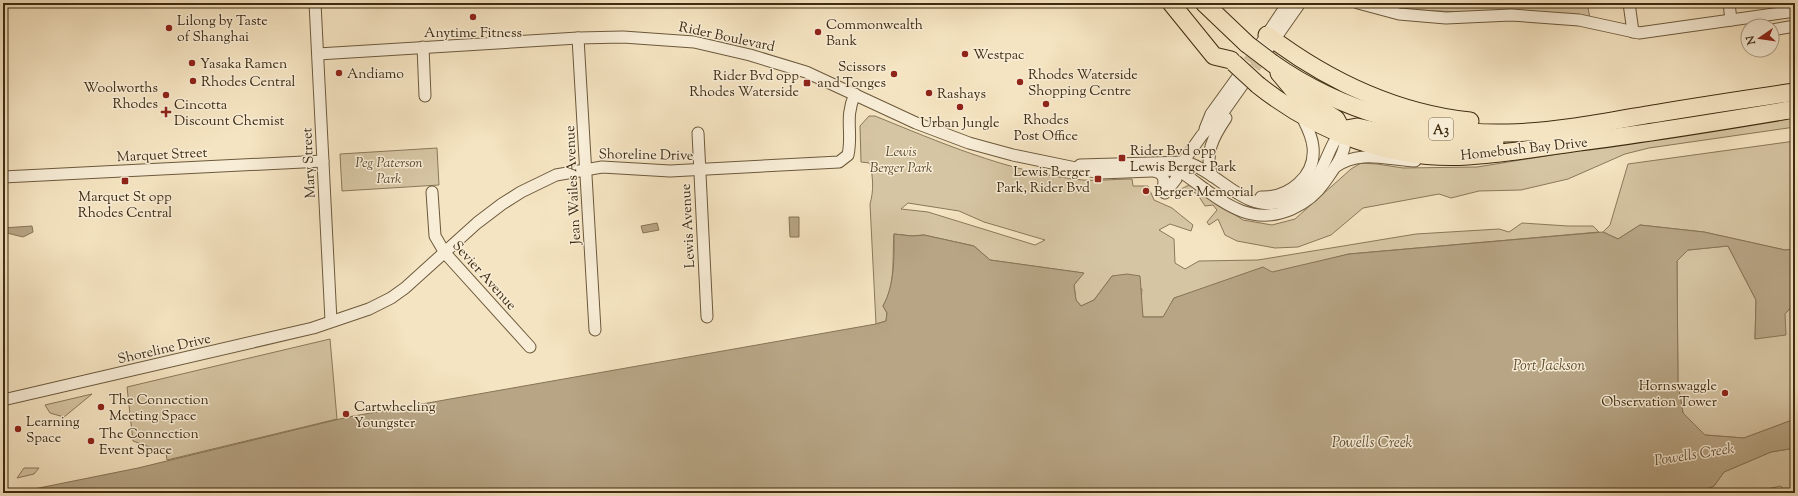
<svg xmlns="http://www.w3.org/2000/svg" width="1798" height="496" viewBox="0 0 1798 496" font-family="'Sorts Mill Goudy',serif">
<rect width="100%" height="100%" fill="#f5e4c1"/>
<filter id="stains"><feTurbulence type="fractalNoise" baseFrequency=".005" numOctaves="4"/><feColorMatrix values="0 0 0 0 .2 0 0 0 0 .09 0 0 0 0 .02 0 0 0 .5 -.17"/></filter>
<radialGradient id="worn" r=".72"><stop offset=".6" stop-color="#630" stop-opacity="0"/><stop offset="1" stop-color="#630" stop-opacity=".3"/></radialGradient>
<g fill="#d6c5a3" stroke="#8a785a" fill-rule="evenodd">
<polygon points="1391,3 1587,3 1590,18 1396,9 1393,7"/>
<path d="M869,116H875C939,142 1006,171 1074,179C1093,182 1113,179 1132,179L1133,186H1148L1154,200L1172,208L1193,225L1191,231L1170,224L1159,230L1174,239L1175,263L1185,269L1199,261L1258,260L1416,234L1499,229L1509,232L1522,223L1568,226H1593L1599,232L1349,254L1174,298L1164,317H1143L1141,302L1142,289L1112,276L1094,300L1081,306L1076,300L1074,285L1083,273L990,260L974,246L924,235L912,236L894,234C892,258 896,284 883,306L887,313L886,321L876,324L870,204C874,190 873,178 870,163L861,162L860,126ZM908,203L959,211L984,222L1045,240L1035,245L928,212L901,209Z"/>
<polygon points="1795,116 1795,127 1649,148 1625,154 1568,179 1521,190 1479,191 1451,198 1439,194 1363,208 1331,235 1298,247 1275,248 1237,241 1225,235 1218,219 1209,225 1207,222 1217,210 1213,205 1205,206 1198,195 1191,190 1184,195 1179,190 1189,185 1199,186 1223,207 1243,220 1272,225 1295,219 1351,169 1361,163 1377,164 1403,168 1477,167"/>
<polygon points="1795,141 1795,249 1785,250 1704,232 1640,225 1618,239 1603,232 1610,225 1628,164"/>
<polygon points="437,148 439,185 342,191 340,154"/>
<polygon points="1728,246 1756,300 1755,339 1785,314 1795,303 1795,419 1744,438 1705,435 1683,413 1678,384 1677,261 1688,250"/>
<polygon points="330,339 337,419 167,460 166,453 133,441 127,387"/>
<polygon points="92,394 64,417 50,413 45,405"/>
<polygon points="1795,448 1795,493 1784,493 1781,486 1748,493 1697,493 1714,486 1724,472 1771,452"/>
<polygon points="24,468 39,468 34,474 17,478"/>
</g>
<g fill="#b7a585" stroke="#877456">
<polygon points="789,217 799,217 799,237 790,237"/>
<polygon points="657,223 659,230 643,233 641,226"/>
<path d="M1640,225L1704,232L1785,250L1795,249V303L1785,314L1786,335L1755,339L1756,300L1728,246L1688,250L1677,261L1678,384L1683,413L1705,435L1744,438L1795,419V448L1771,452L1724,472L1714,486L1697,493H14L138,468L348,417L876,324L886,321L887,313L883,306C895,284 894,258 894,234L912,236L924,235L974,246L990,260L1084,273L1074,285L1076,300L1081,306L1094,300L1112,276L1127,274L1140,276L1143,317H1163L1174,298L1263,267L1272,272L1349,254L1603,232L1618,239Z"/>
<polygon points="32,226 33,232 23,237 3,232 3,228"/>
</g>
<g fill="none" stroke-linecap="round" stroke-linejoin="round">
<g stroke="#d1bf9e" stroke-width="11" stroke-dasharray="11 5.5" stroke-linecap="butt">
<polyline points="1239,75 1259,46"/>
<polyline points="1245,81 1267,51"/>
</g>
<g stroke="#6c593c" stroke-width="13">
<g id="minor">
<polyline points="315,3 331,321"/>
<polyline points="1358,3 1399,14 1446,18 1511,15 1579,20 1639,33 1795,11"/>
<polyline points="1629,3 1633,32"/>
<polyline points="1729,3 1731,20"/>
<polyline points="1772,30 1795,26"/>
<polyline points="578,38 595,330"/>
<polyline points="1260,45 1288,3"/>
<polyline points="423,47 425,96"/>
<polyline points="1267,50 1300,3"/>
<polyline points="318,54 578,38 623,37 694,42 750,55 806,72 916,123 969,143 1013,155 1100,173 1178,170"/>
<polyline points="1205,129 1211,114 1237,78"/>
<polyline points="698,133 707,317"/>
<path d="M1080,165L1186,162C1221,173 1245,215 1285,201C1296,198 1306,192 1313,183C1325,168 1328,149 1339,134"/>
<polyline points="1180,166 1202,135 1219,118 1243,84"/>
<path d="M1335,167C1360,149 1387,160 1415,161"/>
<path d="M1178,170C1214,193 1244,230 1292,209C1305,203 1316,195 1324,183C1333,170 1347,153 1345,136"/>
<path d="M1154,171C1166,174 1165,182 1162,191L1165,193L1176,179L1178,170"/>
<path d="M1212,176C1204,154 1213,137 1226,118"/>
<polyline points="3,177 323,161"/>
<polyline points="432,192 435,236 445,253 530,347"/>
<path d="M1261,197C1288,198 1316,177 1313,147C1312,135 1306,125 1301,115"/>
<path d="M3,400L313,328L369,309L391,298L405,288L477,223L502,204L521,192L556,175L602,167L670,171L839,162L848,155C853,132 844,118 855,94"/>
</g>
</g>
<g stroke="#3f2b10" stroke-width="19">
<g id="highway">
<polyline points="1171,3 1214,56 1231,60"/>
<polyline points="1204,3 1247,44"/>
<path d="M1267,35C1328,81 1395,113 1470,121"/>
<path d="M1272,63C1340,111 1425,135 1508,133C1555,132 1601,123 1646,115C1696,107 1745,99 1795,92"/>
<polyline points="1279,73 1295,92 1336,119 1345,136"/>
<path d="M1258,85C1317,132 1392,161 1468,156C1505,154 1543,147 1579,142C1652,133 1723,121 1795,109"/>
<polyline points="1339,134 1346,129 1357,127 1422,141 1455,143 1495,142"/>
</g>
</g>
<use href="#minor" stroke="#f8edd7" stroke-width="11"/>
<use href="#highway" stroke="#f5e4c1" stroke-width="17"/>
<g stroke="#3f2b10" stroke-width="19" stroke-linecap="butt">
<g id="highway-bridge">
<polyline points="1247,44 1272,63"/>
<polyline points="1234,63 1258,85"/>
</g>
</g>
<use href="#highway-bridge" stroke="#f5e4c1" stroke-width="17"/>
</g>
<g fill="#8f2418" stroke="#f8edd7" stroke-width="1.5">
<circle cx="473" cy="17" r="4"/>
<circle cx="169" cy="28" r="4"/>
<circle cx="818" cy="32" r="4"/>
<circle cx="965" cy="54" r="4"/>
<circle cx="192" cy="63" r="4"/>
<circle cx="339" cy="73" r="4"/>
<circle cx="894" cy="74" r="4"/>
<circle cx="193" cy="81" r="4"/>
<circle cx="1020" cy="82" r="4"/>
<rect x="803" y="79" width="8" height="8" rx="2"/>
<circle cx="929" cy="93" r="4"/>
<circle cx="166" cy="95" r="4"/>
<circle cx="1046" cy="104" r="4"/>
<circle cx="960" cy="107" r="4"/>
<path d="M164 106h4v4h4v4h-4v4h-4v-4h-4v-4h4z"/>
<rect x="1118" y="154" width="8" height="8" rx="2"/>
<rect x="1094" y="175" width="8" height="8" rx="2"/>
<rect x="121" y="177" width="8" height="8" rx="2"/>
<circle cx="1146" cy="191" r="4"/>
<circle cx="1725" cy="393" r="4"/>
<circle cx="101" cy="407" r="4"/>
<circle cx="346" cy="414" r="4"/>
<circle cx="18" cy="429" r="4"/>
<circle cx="91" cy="441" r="4"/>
</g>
<g text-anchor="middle" stroke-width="3" stroke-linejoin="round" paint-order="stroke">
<rect fill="#f8edd7" stroke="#76654c" stroke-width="1" x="1429" y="118" width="24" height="22" rx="3"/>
<g font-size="13" font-weight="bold" fill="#3f2b10">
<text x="1441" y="134">A3</text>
</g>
<g font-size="14" fill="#3f2b10" stroke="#f8edd7" text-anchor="start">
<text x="177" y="25">Lilong by Taste<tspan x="177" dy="16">of Shanghai</tspan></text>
<text x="826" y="29">Commonwealth<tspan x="826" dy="16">Bank</tspan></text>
<text x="473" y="37" text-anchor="middle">Anytime Fitness</text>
<text x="973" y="59">Westpac</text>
<text x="200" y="68">Yasaka Ramen</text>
<text x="886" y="71" text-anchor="end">Scissors<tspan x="886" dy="16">and Tonges</tspan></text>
<text x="347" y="78">Andiamo</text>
<text x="1028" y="79">Rhodes Waterside<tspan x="1028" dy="16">Shopping Centre</tspan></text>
<text x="799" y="80" text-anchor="end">Rider Bvd opp<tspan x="799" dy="16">Rhodes Waterside</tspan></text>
<text x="201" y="86">Rhodes Central</text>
<text x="158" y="92" text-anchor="end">Woolworths<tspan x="158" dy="16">Rhodes</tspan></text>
<text x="937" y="98">Rashays</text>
<text x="174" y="109">Cincotta<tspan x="174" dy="16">Discount Chemist</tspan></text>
<text x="1046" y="124" text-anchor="middle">Rhodes<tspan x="1046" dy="16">Post Office</tspan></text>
<text x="960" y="127" text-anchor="middle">Urban Jungle</text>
<text x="1130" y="155">Rider Bvd opp<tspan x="1130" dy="16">Lewis Berger Park</tspan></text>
<text x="1090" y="176" text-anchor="end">Lewis Berger<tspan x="1090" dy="16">Park, Rider Bvd</tspan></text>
<text x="1154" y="196">Berger Memorial</text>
<text x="125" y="201" text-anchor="middle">Marquet St opp<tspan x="125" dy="16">Rhodes Central</tspan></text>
<text x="1717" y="390" text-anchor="end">Hornswaggle<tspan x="1717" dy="16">Observation Tower</tspan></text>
<text x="109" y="404">The Connection<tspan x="109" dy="16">Meeting Space</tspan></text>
<text x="354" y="411">Cartwheeling<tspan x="354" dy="16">Youngster</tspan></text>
<text x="26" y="426">Learning<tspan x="26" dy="16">Space</tspan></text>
<text x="99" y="438">The Connection<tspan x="99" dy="16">Event Space</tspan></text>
</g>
<g font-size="14" fill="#3f2b10" stroke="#f8edd7">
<text transform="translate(727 36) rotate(12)" y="5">Rider Boulevard</text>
<text transform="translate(1524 148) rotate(-6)" y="5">Homebush Bay Drive</text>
<text transform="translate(162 154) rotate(-3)" y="5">Marquet Street</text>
<text transform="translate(646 154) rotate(1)" y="5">Shoreline Drive</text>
<text transform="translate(308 163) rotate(-93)" y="5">Mary Street</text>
<text transform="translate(572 185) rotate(-93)" y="5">Jean Wailes Avenue</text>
<text transform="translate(687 226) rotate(-93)" y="5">Lewis Avenue</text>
<text transform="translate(485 275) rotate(48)" y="5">Sevier Avenue</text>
<text transform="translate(164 348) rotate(-13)" y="5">Shoreline Drive</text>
</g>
<g font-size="14" font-style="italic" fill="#5d4a2d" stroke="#f8edd7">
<text x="901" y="156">Lewis<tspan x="901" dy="16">Berger Park</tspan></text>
<text x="389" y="167">Peg Paterson<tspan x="389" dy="16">Park</tspan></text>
</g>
<g font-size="15" font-style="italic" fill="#635033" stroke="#f8edd7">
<text x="1549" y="370">Port Jackson</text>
<text x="1372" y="447">Powells Creek</text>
<text transform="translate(1694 454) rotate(-9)" y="5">Powells Creek</text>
</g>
</g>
<rect width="1798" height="496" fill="none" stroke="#f5e4c1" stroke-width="16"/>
<rect x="4" y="4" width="1790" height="488" fill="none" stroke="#3f2b10" stroke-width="2"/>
<rect x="8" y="8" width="1782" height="480" fill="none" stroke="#3f2b10"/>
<g transform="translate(1760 38) rotate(257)"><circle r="19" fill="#f8edd7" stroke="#ae9f87"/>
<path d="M0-3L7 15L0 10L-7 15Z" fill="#8f2418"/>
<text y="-6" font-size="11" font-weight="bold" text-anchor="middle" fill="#3f2b10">N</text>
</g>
<rect width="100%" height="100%" filter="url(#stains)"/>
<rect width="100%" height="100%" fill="url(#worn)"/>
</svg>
